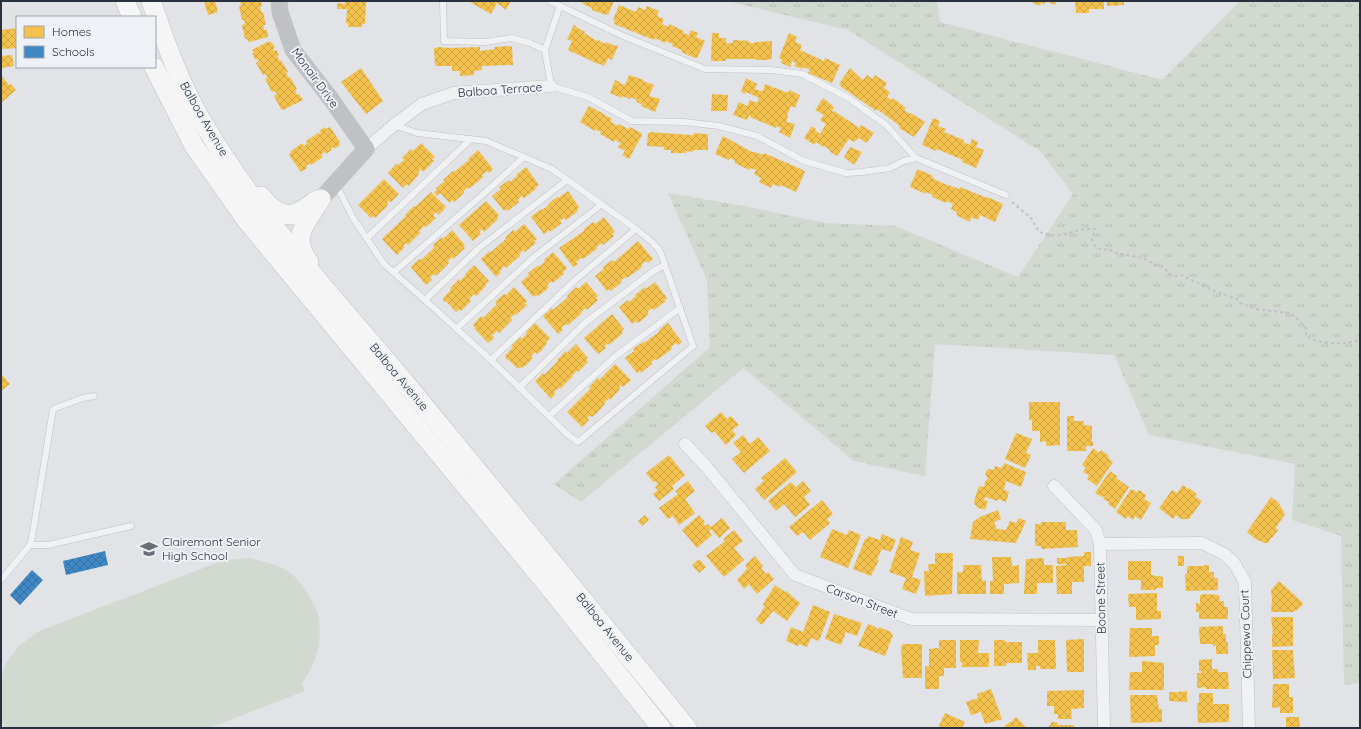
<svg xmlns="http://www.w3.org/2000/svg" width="1361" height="729" viewBox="0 0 1361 729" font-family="Quicksand,sans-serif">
<defs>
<pattern id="grass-tufts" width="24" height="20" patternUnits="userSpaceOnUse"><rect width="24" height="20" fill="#d2d9d1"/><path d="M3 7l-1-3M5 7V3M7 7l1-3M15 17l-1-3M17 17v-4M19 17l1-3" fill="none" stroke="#b4bbb4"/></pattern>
<pattern id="homes-cross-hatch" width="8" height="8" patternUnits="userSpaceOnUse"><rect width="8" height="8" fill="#f2c14e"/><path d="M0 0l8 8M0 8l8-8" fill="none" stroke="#d0a645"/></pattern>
<pattern id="schools-cross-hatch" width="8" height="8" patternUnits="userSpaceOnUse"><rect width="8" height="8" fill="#3f88c5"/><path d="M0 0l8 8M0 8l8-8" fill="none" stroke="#3570a1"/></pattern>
</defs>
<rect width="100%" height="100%" fill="#e1e3e6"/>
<polygon fill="url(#grass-tufts)" points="727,1 937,1 940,22 1162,80 1240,1 1360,1 1360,683 1344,685 1341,536 1292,520 1295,464 1149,435 1114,355 935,344 925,476 854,461 743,368 581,502 554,484 710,347 707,280 668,193 744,206 825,223 895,226 1018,277 1073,194 1040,151 848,30"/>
<path fill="#d2d9d1" d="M249,558C263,561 276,564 289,572C296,577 304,587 308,595C311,600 315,605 317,611C324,637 317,662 302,683L305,691L209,728H5L1,719V679L6,663L19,646L39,631L222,561Z"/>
<g fill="url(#homes-cross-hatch)">
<polygon points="204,1 215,1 218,12 208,15"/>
<polygon points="240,1 261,1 262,6 260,7 261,12 263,12 266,25 263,25 264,30 267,30 268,37 249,42 247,39 245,39 242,25 245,24 244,20 242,20 239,6 241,6"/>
<polygon points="345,1 366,1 365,24 362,24 362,27 348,27 348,23 346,23 347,9 337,9 337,3 345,4"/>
<polygon points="468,1 511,1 506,10 497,3 491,14"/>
<polygon points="579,1 614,1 608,15 606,14 606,15 592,10 592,8 583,4 583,3"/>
<polygon points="1029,1 1057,1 1055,5 1046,1 1045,4 1041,3 1040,6"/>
<polygon points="1075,1 1104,1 1104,9 1089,9 1089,13 1076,13"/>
<polygon points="1107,1 1124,1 1124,5 1107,6"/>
<polygon points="619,5 636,12 638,7 645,10 647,6 659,11 657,16 664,19 662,24 668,27 669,24 684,31 683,33 689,35 691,30 698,33 696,37 705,41 697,58 695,57 695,58 681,52 682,50 672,46 673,44 665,41 665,43 655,38 654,40 614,24 615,21 613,20"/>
<polygon points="574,25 576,26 576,27 585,32 584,33 597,41 598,40 605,44 606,42 615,46 616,45 618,46 612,60 608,58 604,66 598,63 598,64 568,50 572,41 567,39"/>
<polygon points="17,28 17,48 1,49 1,30"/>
<polygon points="712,33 719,33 719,38 726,38 726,43 733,43 733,40 749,41 749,43 755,43 755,42 772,41 772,59 769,59 769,60 756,60 756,59 726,59 726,61 711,61"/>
<polygon points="789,33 797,37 795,42 802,45 800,50 824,61 825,58 840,65 832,83 808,73 810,70 803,67 802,69 794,66 796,63 792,61 790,67 781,63 782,59 779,58"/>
<polygon points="269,41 270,43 272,42 275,48 273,49 274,51 276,50 279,55 277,57 280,61 281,60 288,72 286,73 289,78 290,77 297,89 295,90 297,95 299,94 303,100 283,110 282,109 281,109 274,96 277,94 275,91 272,92 265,79 268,78 266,74 263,75 256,63 259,61 258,59 256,60 252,54 254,53 252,50"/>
<polygon points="509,46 512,47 513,65 482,66 482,70 474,71 474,75 460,76 460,71 452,71 452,66 435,66 434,48 437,48 437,47 451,48 480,47 480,51 495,49 495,47"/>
<polygon points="12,55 14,66 1,68 1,56"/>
<polygon points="361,68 383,101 366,114 341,82"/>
<polygon points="850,68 863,80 867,75 873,79 875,75 887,83 884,88 890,92 887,97 892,100 893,98 906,108 904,110 910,114 911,113 923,121 923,120 925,122 914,137 899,128 900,126 877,109 876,111 840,86 841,85 839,84"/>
<polygon points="1,75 9,85 11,84 16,90 1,103"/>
<polygon points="629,75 644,80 643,81 654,85 649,96 660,99 655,112 641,106 642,104 636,102 637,100 631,97 630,99 622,96 621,98 610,93 615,80 620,82 619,83 625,85"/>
<polygon points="746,78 757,84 755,89 761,91 763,91 765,84 788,93 789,90 800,95 795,108 791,106 787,115 788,116 786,122 795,124 790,138 779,132 781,128 777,126 776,128 750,117 750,115 749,115 747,120 733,115 739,102 747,106 750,100 757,103 759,98 746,92 745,94 741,92"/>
<polygon points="712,94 728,95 727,111 711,111"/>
<polygon points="823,98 834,107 832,111 833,112 834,111 858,127 857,128 858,129 861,125 874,133 866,143 859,138 854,142 849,139 837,156 829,151 830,150 824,146 823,147 816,142 814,145 804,138 812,126 816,129 815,130 820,134 826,124 820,120 824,115 815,110"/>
<polygon points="589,106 604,114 604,115 611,118 611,122 618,126 619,124 628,129 630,127 641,133 642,135 629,159 622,155 625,151 618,147 621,143 615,140 614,142 600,134 601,132 595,129 595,131 580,122"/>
<polygon points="933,118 940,121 938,126 946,129 944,132 964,140 963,142 970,145 972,139 978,142 976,147 984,150 976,168 962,162 963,160 937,149 936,151 922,145"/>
<polygon points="325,127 326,129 330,127 340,142 339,144 340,145 334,149 333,147 331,148 332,150 326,154 325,152 321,155 323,157 311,165 310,163 306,166 307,168 301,172 289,155 291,153 290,152 302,143 304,146 307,143 306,141 318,133 319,134 321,133 319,131"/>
<polygon points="650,132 690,135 694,135 694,133 706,134 708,134 708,150 693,150 693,152 686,151 686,153 671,153 671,150 664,150 664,147 647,146 648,133 650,133"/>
<polygon points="723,136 752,152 755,152 763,155 764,153 803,170 805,172 796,192 781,185 780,187 773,184 771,188 759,182 761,178 754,174 756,170 750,168 749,170 735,163 735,161 730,158 729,160 715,154"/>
<polygon points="421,143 435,157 432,159 434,161 423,172 421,169 418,173 419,174 409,186 407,184 403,188 388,173 396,164 398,165 404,160 402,158 411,149 413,151"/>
<polygon points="850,147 862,152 854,165 844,157"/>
<polygon points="478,150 493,169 489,173 487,171 482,175 483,177 469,189 468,187 463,192 464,193 454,202 452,200 450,203 440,193 437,196 434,192 437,190 436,188 445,181 443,180 453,171 454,172 469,160 468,159"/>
<polygon points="526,167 539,185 535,188 536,189 524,198 522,196 518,200 519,202 508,211 506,209 504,211 492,196 501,189 499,187 509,180 510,182 517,176 516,175"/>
<polygon points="917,170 920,170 933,176 932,178 949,186 949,185 959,189 960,187 987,198 987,197 1001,203 1003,204 995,222 980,215 978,220 971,217 970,222 956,215 957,212 951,209 953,204 947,201 946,203 932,197 933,195 926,192 926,194 910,187"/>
<polygon points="384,179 399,194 391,202 389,201 387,203 388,205 375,218 374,216 371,218 358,205"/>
<polygon points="568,191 579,207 577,209 578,211 566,220 564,218 560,221 562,223 550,232 549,230 544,234 531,217 541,209 542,210 549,205 548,204 557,197 558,198"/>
<polygon points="431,192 446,207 439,215 436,212 433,215 436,218 426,227 424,226 419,231 421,232 408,245 406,243 403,246 405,247 397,255 382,239 406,216 405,215 414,206 415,207"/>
<polygon points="486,201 499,215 497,217 498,219 484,232 482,229 479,232 481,234 473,241 459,225"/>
<polygon points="604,217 615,232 612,234 614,236 603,245 602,243 596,247 598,248 583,259 581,258 576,262 578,264 573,267 559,248 584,231 584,229 593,222 595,224"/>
<polygon points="524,224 537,239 534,241 536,243 525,252 523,250 519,255 520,256 506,268 504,266 500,271 501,272 496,277 481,259 490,251 491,252 506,239 505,238 513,230 515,232"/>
<polygon points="452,230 465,245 463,247 465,248 453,259 452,257 448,261 449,263 436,276 434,274 430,278 432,280 426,285 411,267 419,259 420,260 422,259 433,249 434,246 433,245 442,237 443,239"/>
<polygon points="638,241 653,259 648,263 646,261 641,265 642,267 638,270 627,278 626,277 621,280 622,282 611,291 609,289 607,291 595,276 604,269 603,267 612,260 614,262"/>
<polygon points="553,252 567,268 563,272 564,274 560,277 553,283 551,281 547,285 549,287 545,291 538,296 536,295 533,297 521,282 529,275 528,273 537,266 538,267 545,262 544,260"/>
<polygon points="474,265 489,281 485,285 486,286 476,296 474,294 469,299 471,301 461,311 459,309 456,312 446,301 445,302 443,299 443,298 451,290 450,288 459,279 460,281 466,275 465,274"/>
<polygon points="586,282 598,296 596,298 598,300 587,310 586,308 581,312 582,313 568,325 566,324 561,328 563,330 558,334 543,316 552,308 553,310 568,297 567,296 576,287 578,289"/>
<polygon points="655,282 667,298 664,300 666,301 654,310 652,308 647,312 649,314 642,320 638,323 636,321 632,324 619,307 628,300 629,302 636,296 635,295 645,287 646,289"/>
<polygon points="514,287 527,301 525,303 527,305 516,315 515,314 510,318 512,320 499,333 497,331 492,335 494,338 488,343 474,328 475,327 473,325 481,316 483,318 497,304 495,302 504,294 506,295"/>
<polygon points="612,314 624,329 622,331 623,333 609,345 608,343 605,346 606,348 598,354 584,338"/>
<polygon points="535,323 550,338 546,342 547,343 541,351 537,354 535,352 531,357 533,358 526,365 522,368 520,367 518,369 508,359 507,360 505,356 513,347 511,346 520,337 522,339 527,333 526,332"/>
<polygon points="668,323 682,342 678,345 676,343 671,347 672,349 668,352 657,360 656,359 651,362 652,364 641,373 640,371 637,373 625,358 634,351 633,349 643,342 644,343 660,331 659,330"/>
<polygon points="576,344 588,358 586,360 588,362 578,372 577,371 572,375 573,376 560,389 559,388 554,392 555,394 551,399 535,381 543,373 544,375 558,361 557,360 566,351 567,353"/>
<polygon points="615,364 631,380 623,387 621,385 619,388 620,389 610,400 609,398 604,403 605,404 596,414 592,417 590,415 587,418 589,420 582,427 567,412 591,388 589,387 598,378 599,380"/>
<polygon points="1,374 10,384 1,391"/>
<polygon points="1029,402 1060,402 1060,445 1046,446 1046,441 1040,442 1040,431 1032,431 1032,420 1029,420"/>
<polygon points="721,412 727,419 731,416 739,425 732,430 736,435 726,445 714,431 712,433 705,426"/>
<polygon points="1067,416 1074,416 1074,421 1084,421 1084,425 1092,426 1092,442 1093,442 1093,446 1086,446 1086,451 1067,451"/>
<polygon points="1016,433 1032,439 1026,453 1031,455 1025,468 1005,459"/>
<polygon points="743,435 750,444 758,437 770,451 744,473 732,459 741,452 733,443"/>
<polygon points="1093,448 1099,453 1101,450 1109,456 1108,458 1113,462 1097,486 1087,479 1089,475 1083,472 1086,468 1082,465"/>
<polygon points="669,455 685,475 672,486 674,489 659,501 653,494 658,490 655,487 658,484 655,481 653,482 646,473"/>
<polygon points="785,458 797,472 764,500 755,489 764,481 761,478"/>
<polygon points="1004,463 1026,472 1021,487 1006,481 1004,490 1009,492 1006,502 998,499 998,501 985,497 984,500 988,501 985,510 976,507 977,505 975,505 974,501 979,486 984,487 985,484 984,483 988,478 985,474 987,470 990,469 994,470 995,466 1002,468"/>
<polygon points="1110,471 1117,476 1116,478 1129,487 1115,509 1108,504 1109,502 1103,499 1105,496 1102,497 1095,493"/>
<polygon points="688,481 695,491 685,499 695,513 679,525 673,516 668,519 659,508 678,494 675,491"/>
<polygon points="803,481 811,491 804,497 810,505 795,517 784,504 776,511 768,501 791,482 796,487"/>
<polygon points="1183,485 1188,489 1189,488 1197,494 1195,497 1202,501 1189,519 1181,519 1176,515 1173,519 1159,508 1172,490 1177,493"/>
<polygon points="1131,489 1137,492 1139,490 1146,495 1144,499 1151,503 1141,520 1135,516 1133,520 1128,516 1126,519 1116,512"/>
<polygon points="1271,497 1278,502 1285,514 1277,526 1276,528 1278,530 1272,538 1271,538 1268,543 1264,543 1259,540 1258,541 1247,532"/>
<polygon points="822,500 833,514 827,519 830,523 810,540 803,532 797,536 789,527"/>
<polygon points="998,510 1001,519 994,522 997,529 1006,530 1010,521 1016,523 1019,518 1026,521 1016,543 970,539 973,522 980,517"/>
<polygon points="645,515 649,520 642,526 638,521"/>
<polygon points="699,515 705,522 703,524 705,526 708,524 711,527 722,518 730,528 719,538 711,529 709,531 712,535 697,548 682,530"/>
<polygon points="1041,522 1066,522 1066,530 1077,530 1078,547 1041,549 1041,546 1035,546 1035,524 1041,524"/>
<polygon points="832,529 847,535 849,530 861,535 848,568 820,557"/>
<polygon points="734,530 743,541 734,548 744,560 724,577 706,556 725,541 723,539"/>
<polygon points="882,534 896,540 891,552 882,549 877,559 879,560 871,576 853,569 865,539 867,539 868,536 880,540"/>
<polygon points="901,537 913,542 910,550 920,553 912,577 921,580 916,594 902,589 906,578 889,572"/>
<polygon points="1084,552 1091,552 1091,566 1084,566 1084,582 1072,582 1072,594 1057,594 1056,566 1067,565 1067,557 1084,556"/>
<polygon points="935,553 953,553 952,594 925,596 924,571 929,571 928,564 935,564"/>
<polygon points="755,556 763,566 761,568 766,574 768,572 774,579 757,594 749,584 744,589 737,580 747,569 745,565"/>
<rect x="1178" y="556" width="6" height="10"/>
<polygon points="992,557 1011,557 1012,566 1019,565 1019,583 1004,584 1004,594 990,594 990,581 993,581"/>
<polygon points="1044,558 1044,565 1053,565 1053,583 1037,583 1037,594 1024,594 1026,559"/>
<rect x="1057" y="558" width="10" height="6"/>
<polygon points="699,559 706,567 699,573 692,565"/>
<polygon points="1128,561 1151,561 1151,575 1163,577 1163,588 1156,588 1156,590 1141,590 1141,580 1128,580"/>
<polygon points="963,565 981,565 982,581 986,580 986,594 957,594 957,572 963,572"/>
<polygon points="1204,565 1209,565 1209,572 1214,572 1214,578 1218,578 1218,590 1186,591 1185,574 1187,574 1187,566 1204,566"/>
<polygon points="1279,581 1302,602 1303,604 1296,611 1295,610 1293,612 1271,612 1272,598 1271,590"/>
<polygon points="775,585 785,592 786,591 800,603 787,621 773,611 762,625 756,620 765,606 763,605 765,601"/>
<polygon points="1157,593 1157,611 1161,611 1161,619 1136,620 1136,607 1129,607 1128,594"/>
<polygon points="1205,594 1219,595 1220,601 1224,601 1224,607 1228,607 1228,619 1199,619 1199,612 1196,612 1196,603 1200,604 1200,595"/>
<polygon points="813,605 830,612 819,641 811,638 807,647 799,644 798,646 786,641 791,627 803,632"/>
<polygon points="834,614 862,623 857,636 846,632 841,645 825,639"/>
<polygon points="1271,617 1293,617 1293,646 1272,647 1272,634 1273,634"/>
<polygon points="868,624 876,627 875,628 878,629 879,627 891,632 891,634 893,635 885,656 858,646"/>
<polygon points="1223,626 1223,634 1226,634 1226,642 1228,642 1228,654 1216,654 1216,646 1213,646 1213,644 1200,644 1199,627"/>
<polygon points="1130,628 1152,628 1152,636 1159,636 1159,645 1155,645 1155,656 1129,657"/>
<polygon points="1084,639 1084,672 1067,672 1066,640"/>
<polygon points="939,640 956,640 956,668 944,668 944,676 939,676 939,689 925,689 925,666 929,666 929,649 937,648 939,649"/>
<polygon points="960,640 979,640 978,653 989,653 989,667 962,667 962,662 960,662"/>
<polygon points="994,640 1005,640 1005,642 1022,642 1022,663 1006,663 1006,666 994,666"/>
<polygon points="1038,640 1055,640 1056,669 1040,669 1040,666 1036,666 1036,670 1028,670 1027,653 1038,653"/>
<polygon points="903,644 922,644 922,678 903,678 901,647"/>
<polygon points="1272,650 1293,650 1295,678 1273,679"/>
<polygon points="1212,659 1212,669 1218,669 1218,672 1228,672 1229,689 1206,689 1206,687 1197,688 1197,673 1201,673 1201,671 1199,671 1199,660"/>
<polygon points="1142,661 1164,663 1164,690 1129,690 1130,672 1142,672"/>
<polygon points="1273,684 1289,684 1289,697 1293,697 1293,713 1280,713 1280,707 1272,708"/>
<polygon points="991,689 1002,719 985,724 981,712 971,715 966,702 978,698 977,694"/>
<polygon points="1084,690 1084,708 1071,709 1072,719 1058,719 1058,714 1054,714 1054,706 1047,706 1047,691"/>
<polygon points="1187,691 1187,702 1169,701 1169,692 1177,692 1178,697 1178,692"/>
<polygon points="1199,693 1213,693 1213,704 1229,704 1229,722 1198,723 1197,703 1199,703"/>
<polygon points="1130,695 1157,695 1159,709 1162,709 1162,722 1131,723"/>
<polygon points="945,713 965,722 962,728 938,728"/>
<polygon points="1016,717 1027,728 1003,728 1009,722 1010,723"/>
<polygon points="1286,717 1299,717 1300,728 1280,728 1280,727 1286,727"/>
<polygon points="1051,722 1057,722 1058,725 1074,725 1074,728 1049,728 1049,725 1051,725"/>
</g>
<g fill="url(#schools-cross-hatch)">
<polygon points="105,551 108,565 66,575 63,561"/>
<polygon points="32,570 43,580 20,605 10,595"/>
</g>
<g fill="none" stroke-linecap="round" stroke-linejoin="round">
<g stroke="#bfc1c4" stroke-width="7">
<g id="lane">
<polyline points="443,1 444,41 485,42 512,38 530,43 545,50 551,86 588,97 632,121 684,122 719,126 757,136 804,161 846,173 862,172 890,168 904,161 916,158 1006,195"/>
<polyline points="550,1 623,36 705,69 771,70 802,74 847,97 886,125 916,158"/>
<polyline points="545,50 560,6"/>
<polyline points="336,184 353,218 384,264 425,300 491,360 567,434 578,442 693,346 660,251 652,242 636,229 552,169 486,141 417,133 394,125"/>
<polyline points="367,238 471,139"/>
<polyline points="394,272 489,189 524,157"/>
<polyline points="425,300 479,248 567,180"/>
<polyline points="456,329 534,257 601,205"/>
<polyline points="491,360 574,281 636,229"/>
<polyline points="519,388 586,322 655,270 665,265"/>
<polyline points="94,396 83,398 53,409 33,532 30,545 48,545 131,526"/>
<polyline points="549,416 617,355 680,308"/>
<polyline points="1,580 30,545"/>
</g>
</g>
<g stroke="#bfc1c4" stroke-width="13">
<g id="street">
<polyline points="366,149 394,125 422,104 454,93 551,86"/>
<polyline points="685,444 705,465 795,575 911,619 1102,620"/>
<polyline points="1054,486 1096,530 1100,544 1104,728"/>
<polyline points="1100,544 1202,543 1224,554 1234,563 1245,582 1249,728"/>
</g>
</g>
<g stroke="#bec0c3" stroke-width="20">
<g id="primary">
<polyline points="125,1 132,17"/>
<path d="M151,1C166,44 181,87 205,126C261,221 337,301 407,385C501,499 594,613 687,728"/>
<polyline points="154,67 194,146 247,221 549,587 661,728"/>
<path d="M261,196C270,208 283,220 298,212C305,209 311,204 317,200"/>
<path d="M309,262C289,237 308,220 321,199"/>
</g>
</g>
<path stroke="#bfc1c6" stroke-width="2" stroke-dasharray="3 3" stroke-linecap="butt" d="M1012,202L1031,218L1039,232C1046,234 1054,236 1061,235C1073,232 1083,228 1095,229L1092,240L1095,246L1102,250L1109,249L1116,253L1143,258L1156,265L1164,267L1168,273L1176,276L1181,275L1215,291L1237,299L1240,303L1256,309L1288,313L1295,316L1306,328V336C1313,342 1335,344 1344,343C1349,343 1355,341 1360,340"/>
<use href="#lane" stroke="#f0f1f2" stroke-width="6"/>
<use href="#street" stroke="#f0f1f2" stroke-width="12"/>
<polyline stroke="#bfc1c5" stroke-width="17" points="279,1 280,12 293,50 331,99 366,149 321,199"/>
<use href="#primary" stroke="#f5f5f6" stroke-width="19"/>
</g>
<defs>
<g id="school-bare" transform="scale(1.38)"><path d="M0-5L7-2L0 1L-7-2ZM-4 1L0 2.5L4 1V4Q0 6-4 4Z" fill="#696f79" stroke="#eef1f5" stroke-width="2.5" paint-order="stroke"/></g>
</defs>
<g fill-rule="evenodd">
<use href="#school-bare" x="149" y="549"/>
</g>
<g text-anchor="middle" stroke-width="4" stroke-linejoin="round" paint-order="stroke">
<g font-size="12" fill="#29313e" stroke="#eef1f5">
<text transform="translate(315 78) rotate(54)" y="4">Monair Drive</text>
<text transform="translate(500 90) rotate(-4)" y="4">Balboa Terrace</text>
<text transform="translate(204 119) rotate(60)" y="4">Balboa Avenue</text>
<text transform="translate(399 377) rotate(50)" y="4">Balboa Avenue</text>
<text transform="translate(1101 598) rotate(-91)" y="4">Boone Street</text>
<text transform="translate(862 601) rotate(21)" y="4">Carson Street</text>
<text transform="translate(605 627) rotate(51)" y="4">Balboa Avenue</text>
<text transform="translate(1246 634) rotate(-92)" y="4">Chippewa Court</text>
</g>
<g font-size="12" fill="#29313e" stroke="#eef1f5" text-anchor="start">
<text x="162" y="546">Clairemont Senior<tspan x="162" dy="14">High School</tspan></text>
</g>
</g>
<rect width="1361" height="729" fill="none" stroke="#29313e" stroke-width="4"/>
<rect x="16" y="16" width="140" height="52" fill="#eef1f5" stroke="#9fa4ac"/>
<rect x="24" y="26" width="20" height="12" fill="#f2c14e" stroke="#9fa4ac"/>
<text x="52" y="36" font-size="12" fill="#29313e">Homes</text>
<rect x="24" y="46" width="20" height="12" fill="#3f88c5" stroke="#9fa4ac"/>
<text x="52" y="56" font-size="12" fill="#29313e">Schools</text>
</svg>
